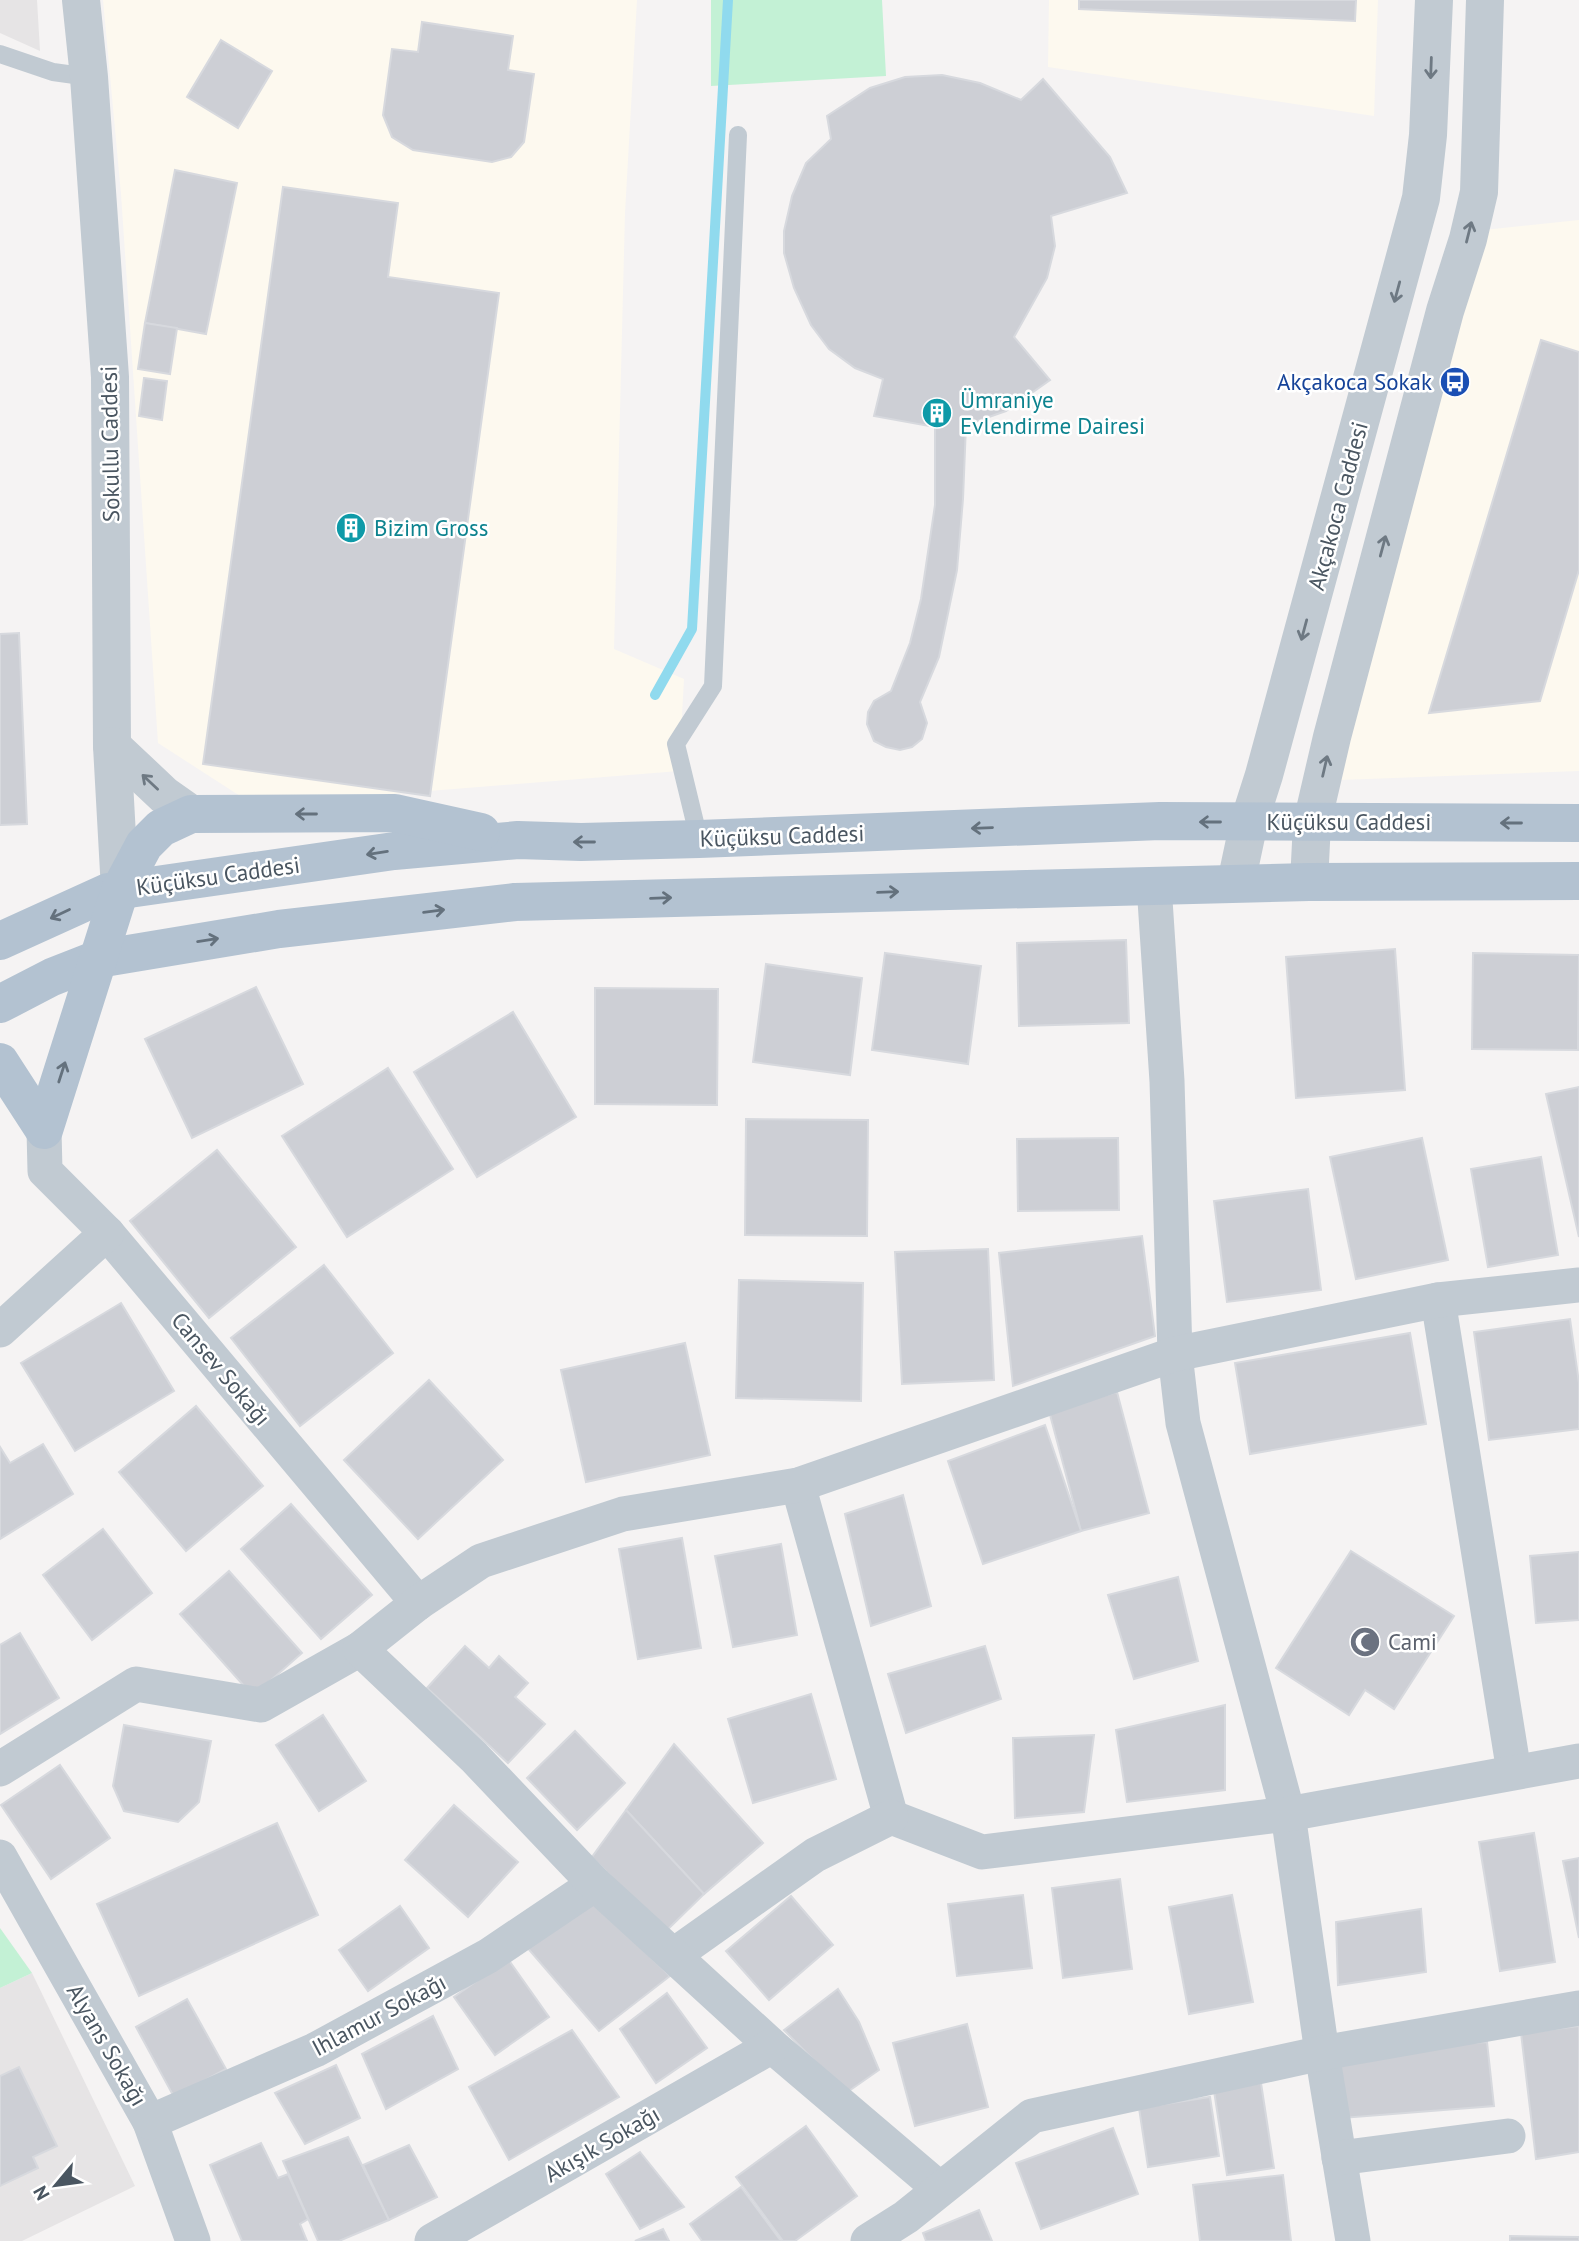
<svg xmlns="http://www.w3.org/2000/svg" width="1579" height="2241" viewBox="0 0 1579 2241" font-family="'PT Sans',sans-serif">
<rect width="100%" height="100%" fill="#f5f3f3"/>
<g fill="#fdf9ef">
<polygon points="103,0 637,0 625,213 614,649 684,679 679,771 254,805 158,743 121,194"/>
<polygon points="1049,0 1378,0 1374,116 1048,67"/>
<polygon points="1579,220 1579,771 1314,781 1484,230"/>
</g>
<g fill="#e6e4e5">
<polygon points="0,0 37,0 40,51 0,33"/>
<polygon points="32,1973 135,2186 22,2241 0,2241 0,1988"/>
</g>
<g fill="#c3f1d5">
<polygon points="711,0 882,0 886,76 711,86"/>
<polygon points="0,1928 32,1973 0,1988"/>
</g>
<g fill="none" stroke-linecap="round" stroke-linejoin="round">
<polyline stroke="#90daee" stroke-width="10" points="655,695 692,629 728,0"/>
</g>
<g fill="#cdcfd5" stroke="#d7d9de" stroke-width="2">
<polygon points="1079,0 1356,0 1355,21 1079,9"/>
<polygon points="422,22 513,36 508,70 534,74 524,142 511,157 492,162 413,150 392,137 383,115 392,49 418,52"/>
<polygon points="221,40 272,71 238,128 187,97"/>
<polygon points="942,75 980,83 1021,100 1043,79 1110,157 1127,193 1051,216 1055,246 1047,278 1014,337 1050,380 1006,411 966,425 963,499 957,570 939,657 920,702 927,723 922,739 912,747 900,750 886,747 874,741 867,724 868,712 874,701 891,691 910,643 921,599 935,505 935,427 874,416 883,379 855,368 829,349 811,325 794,288 784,253 784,231 792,196 806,163 831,139 827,116 870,88 905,77"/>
<polygon points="175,170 237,183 206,334 145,323"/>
<polygon points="283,187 398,203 388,277 499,293 430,796 203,764"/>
<polygon points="145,323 177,328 170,374 138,369"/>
<polygon points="1541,340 1579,352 1579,570 1540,701 1429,713"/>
<polygon points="144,378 167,381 162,420 139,416"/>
<polygon points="19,633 27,824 0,825 0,634"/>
<polygon points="1126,940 1129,1023 1019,1026 1017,943"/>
<polygon points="1395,949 1405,1090 1296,1098 1286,957"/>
<polygon points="885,953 981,966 968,1064 872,1050"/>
<polygon points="1473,953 1579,955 1578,1050 1472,1049"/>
<polygon points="766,964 862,978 850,1075 753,1062"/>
<polygon points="256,987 303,1084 192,1138 145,1039"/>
<polygon points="595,988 718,989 717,1105 595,1104"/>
<polygon points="513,1012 576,1117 477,1177 414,1072"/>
<polygon points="388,1068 453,1169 347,1237 282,1136"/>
<polygon points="1579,1087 1579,1237 1546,1094"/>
<polygon points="746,1119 868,1120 867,1236 745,1235"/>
<polygon points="1118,1138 1119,1210 1018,1211 1017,1139"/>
<polygon points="1422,1138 1448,1260 1356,1279 1330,1157"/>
<polygon points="217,1150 296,1247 209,1318 130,1221"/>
<polygon points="1541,1157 1558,1255 1488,1267 1471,1169"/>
<polygon points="1308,1189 1321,1290 1227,1302 1214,1201"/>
<polygon points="1142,1236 1155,1336 1013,1386 999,1253"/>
<polygon points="988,1249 994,1380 902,1384 895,1252"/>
<polygon points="324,1265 393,1353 300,1426 231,1338"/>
<polygon points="739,1280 863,1283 861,1401 736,1398"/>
<polygon points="121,1303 174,1391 75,1451 21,1363"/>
<polygon points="1570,1319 1579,1383 1579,1429 1489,1440 1474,1332"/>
<polygon points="1410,1333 1426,1424 1250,1454 1235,1363"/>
<polygon points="685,1343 710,1455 586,1482 561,1370"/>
<polygon points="429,1380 503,1460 418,1539 344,1460"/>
<polygon points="1117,1392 1149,1513 1081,1531 1049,1411"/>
<polygon points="196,1406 263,1486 186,1551 119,1472"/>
<polygon points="1045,1425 1081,1531 983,1564 948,1461"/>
<polygon points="43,1444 73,1494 0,1539 0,1447 10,1463"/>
<polygon points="903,1495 931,1606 871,1626 845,1514"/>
<polygon points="291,1504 372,1595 321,1639 241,1549"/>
<polygon points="103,1529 152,1593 92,1640 43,1575"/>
<polygon points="682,1538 701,1648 638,1659 619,1549"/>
<polygon points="781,1544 797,1635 733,1647 715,1556"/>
<polygon points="1351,1551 1454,1616 1394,1709 1365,1690 1349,1715 1276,1668"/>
<polygon points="1579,1552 1579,1620 1536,1623 1530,1556"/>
<polygon points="229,1571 302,1653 253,1696 180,1614"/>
<polygon points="1178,1577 1198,1661 1134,1679 1108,1595"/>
<polygon points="20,1633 59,1698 0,1734 0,1645"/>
<polygon points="465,1646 489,1668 499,1656 528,1683 515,1697 545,1724 508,1763 427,1688"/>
<polygon points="985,1646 1001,1699 906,1733 888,1674"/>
<polygon points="811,1694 836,1779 753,1803 728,1719"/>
<polygon points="1225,1705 1225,1790 1127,1802 1116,1730"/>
<polygon points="323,1715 366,1781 319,1811 276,1745"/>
<polygon points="124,1725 211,1741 199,1802 178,1822 124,1811 113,1786"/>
<polygon points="575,1731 625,1783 577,1830 527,1778"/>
<polygon points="1094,1735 1084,1812 1015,1818 1013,1738"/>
<polygon points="674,1744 763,1843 704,1894 626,1810"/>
<polygon points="60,1765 110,1838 51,1879 1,1805"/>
<polygon points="454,1805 518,1862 468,1917 405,1860"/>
<polygon points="626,1810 704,1894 665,1932 592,1857"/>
<polygon points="277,1823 318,1915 139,1996 97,1904"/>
<polygon points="1534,1833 1555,1962 1500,1971 1479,1842"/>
<polygon points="1579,1858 1579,1938 1563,1861"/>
<polygon points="1120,1879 1132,1969 1063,1978 1052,1888"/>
<polygon points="1023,1895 1032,1968 957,1976 948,1904"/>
<polygon points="1232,1895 1253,2002 1189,2014 1169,1907"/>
<polygon points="791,1896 833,1945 769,2000 726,1951"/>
<polygon points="592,1900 670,1976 599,2031 525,1945"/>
<polygon points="400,1906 429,1948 368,1991 339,1950"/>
<polygon points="1421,1909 1426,1972 1338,1985 1336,1922"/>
<polygon points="508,1959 549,2017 495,2055 454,1997"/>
<polygon points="838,1989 859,2022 879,2070 846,2093 784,2030"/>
<polygon points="667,1993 707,2048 656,2083 620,2029"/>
<polygon points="187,1999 226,2069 174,2097 136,2027"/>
<polygon points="433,2016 458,2069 386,2109 362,2054"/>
<polygon points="967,2024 988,2107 915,2126 893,2043"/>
<polygon points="1579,2026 1579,2152 1536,2159 1521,2033"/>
<polygon points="572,2030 619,2097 509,2160 469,2087"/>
<polygon points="1487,2042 1494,2106 1342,2118 1333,2051"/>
<polygon points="336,2065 360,2118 305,2144 275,2093"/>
<polygon points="19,2067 57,2146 33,2157 38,2168 0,2186 0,2076"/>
<polygon points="1261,2083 1274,2168 1227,2175 1214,2091"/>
<polygon points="1210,2097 1219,2156 1148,2167 1139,2108"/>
<polygon points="806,2126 857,2196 795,2241 783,2241 736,2177"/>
<polygon points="1113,2128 1138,2194 1041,2229 1016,2163"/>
<polygon points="348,2137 389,2220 339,2241 318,2241 283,2161"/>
<polygon points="261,2143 278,2178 288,2174 308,2219 300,2224 307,2241 242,2241 210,2165"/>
<polygon points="409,2145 437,2197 389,2220 363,2165"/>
<polygon points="640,2152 684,2207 640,2229 606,2174"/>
<polygon points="1283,2175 1291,2241 1200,2241 1193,2185"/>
<polygon points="741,2187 781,2241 702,2241 690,2224"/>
<polygon points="979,2210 992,2241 926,2241 923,2233"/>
<polygon points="663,2229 669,2241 635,2241"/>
<polygon points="1510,2236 1579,2237 1579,2241 1510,2241"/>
</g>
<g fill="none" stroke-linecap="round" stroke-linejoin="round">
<g stroke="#c1cad2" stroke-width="18">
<polyline points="0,54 53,72 89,77"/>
<polyline points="699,839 676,744 713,686 738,135"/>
</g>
<g stroke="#c1cad2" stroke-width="35">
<polyline points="1154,885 1167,1081 1175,1354 1183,1423 1288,1814 1322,2053 1353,2241"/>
<polyline points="44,1130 45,1171 107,1233 418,1603"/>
<polyline points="1438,1300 1514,1772"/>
<polyline points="0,1330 107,1233"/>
<polyline points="798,1485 891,1817 982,1852 1288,1814 1579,1761"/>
<polyline points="0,1769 136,1684 261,1705 360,1649"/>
<polyline points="0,1857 150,2122 193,2241"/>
<polyline points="674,1955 815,1855 891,1817"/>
<polyline points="150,2122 315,2050 488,1956 595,1884"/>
<polyline points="1339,2158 1508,2136"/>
<polyline points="940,2189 772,2046 595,1884 474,1757 360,1649 418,1603 481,1561 623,1514 798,1485 1175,1354 1438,1300 1579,1285"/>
<polyline points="432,2241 772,2046"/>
<polyline points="868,2241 906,2217 1032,2116 1322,2053 1579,2008"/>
</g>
<g stroke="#c1cad2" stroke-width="38">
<polyline points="81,0 89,77 110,377 112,746 120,890"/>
<polyline points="112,746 164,795 191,814"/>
<polyline points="1309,882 1312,823 1332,737 1445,311 1468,239 1479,192 1485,0"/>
<polyline points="1236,883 1249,822 1264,775 1421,198 1428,135 1434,0"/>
</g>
<g stroke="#b3c2d1" stroke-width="38">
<polyline points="0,941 108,892 394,851 518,840 581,842 699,839 1160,821 1579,823"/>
<polyline points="0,1004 52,977 98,959 279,929 515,902 1309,882 1579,881"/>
<polyline points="0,1062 44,1130 120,890 144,845 161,828 191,814 395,813 481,832"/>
</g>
</g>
<defs><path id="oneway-shaft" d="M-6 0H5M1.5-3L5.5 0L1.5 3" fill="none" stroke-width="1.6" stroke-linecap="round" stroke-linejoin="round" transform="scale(1.75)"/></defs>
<g stroke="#6e7983">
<use href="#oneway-shaft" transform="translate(1431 68) rotate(92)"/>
<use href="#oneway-shaft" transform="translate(1469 232) rotate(-76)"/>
<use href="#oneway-shaft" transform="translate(1397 292) rotate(105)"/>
<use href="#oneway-shaft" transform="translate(1383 546) rotate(-75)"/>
<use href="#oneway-shaft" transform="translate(1304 630) rotate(105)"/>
<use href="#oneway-shaft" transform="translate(1325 766) rotate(-77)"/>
<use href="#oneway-shaft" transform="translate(150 782) rotate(-137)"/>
</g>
<g stroke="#64717d">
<use href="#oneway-shaft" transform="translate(306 814) rotate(180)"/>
<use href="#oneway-shaft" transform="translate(1210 822) rotate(-180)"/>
<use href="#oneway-shaft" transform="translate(1511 823) rotate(-180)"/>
<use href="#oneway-shaft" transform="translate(982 828) rotate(178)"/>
<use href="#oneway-shaft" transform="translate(584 842) rotate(180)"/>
<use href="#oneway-shaft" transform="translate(377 853) rotate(171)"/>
<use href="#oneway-shaft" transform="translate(888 892) rotate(-2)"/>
<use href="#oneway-shaft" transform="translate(661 898) rotate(-2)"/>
<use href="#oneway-shaft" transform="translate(434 911) rotate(-7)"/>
<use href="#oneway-shaft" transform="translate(60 914) rotate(155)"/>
<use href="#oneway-shaft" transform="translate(208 940) rotate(-9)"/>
<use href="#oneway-shaft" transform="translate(62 1072) rotate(-72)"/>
</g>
<defs>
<g id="bus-disc" transform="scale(1.575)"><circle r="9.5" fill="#1a4fb4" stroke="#fff"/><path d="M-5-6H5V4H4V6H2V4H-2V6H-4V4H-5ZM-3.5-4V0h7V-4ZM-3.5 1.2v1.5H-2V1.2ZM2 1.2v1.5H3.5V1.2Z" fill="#fff"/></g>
<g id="building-disc" transform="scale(1.575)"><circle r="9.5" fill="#0f9aa8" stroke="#fff"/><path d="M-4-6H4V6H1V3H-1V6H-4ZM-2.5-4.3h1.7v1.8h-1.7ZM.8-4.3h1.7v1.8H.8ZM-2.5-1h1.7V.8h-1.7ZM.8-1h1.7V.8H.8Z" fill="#fff"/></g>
<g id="mosque-disc" transform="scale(1.575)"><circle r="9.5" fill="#6b7280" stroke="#fff"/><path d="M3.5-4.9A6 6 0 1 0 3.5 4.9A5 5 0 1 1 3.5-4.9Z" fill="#fff"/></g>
</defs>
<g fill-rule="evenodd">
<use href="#bus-disc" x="1455" y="382"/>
<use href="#building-disc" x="937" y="413"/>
<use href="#building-disc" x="351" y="528"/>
<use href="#mosque-disc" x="1365" y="1642"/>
</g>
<g text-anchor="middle" stroke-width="5" stroke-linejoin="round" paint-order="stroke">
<g font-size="23" fill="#164399" stroke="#fff" text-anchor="end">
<text x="1432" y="390">Akçakoca Sokak</text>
</g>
<g font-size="23" fill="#0d838f" stroke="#fff" text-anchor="start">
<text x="960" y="408">Ümraniye<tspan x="960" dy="26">Evlendirme Dairesi</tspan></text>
<text x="374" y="536">Bizim Gross</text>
</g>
<g font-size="23" fill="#4a5661" stroke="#fff">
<text transform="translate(110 444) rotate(-91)" y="8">Sokullu Caddesi</text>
<text transform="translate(1338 506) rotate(-75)" y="8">Akçakoca Caddesi</text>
<text x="1349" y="830">Küçüksu Caddesi</text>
<text transform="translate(782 836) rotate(-2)" y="8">Küçüksu Caddesi</text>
<text transform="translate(218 876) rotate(-8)" y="8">Küçüksu Caddesi</text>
<text transform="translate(221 1369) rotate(50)" y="8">Cansev Sokağı</text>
<text transform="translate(379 2015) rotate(-28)" y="8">Ihlamur Sokağı</text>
<text transform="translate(107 2045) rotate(60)" y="8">Alyans Sokağı</text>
<text transform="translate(602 2144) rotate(-30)" y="8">Akışık Sokağı</text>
</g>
<g font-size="23" fill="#5b616d" stroke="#fff" text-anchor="start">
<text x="1388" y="1650">Cami</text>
</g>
</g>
<g transform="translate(56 2185) rotate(241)" stroke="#ffffff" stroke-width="5" paint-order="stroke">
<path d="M0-5L12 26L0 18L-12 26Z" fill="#4a5661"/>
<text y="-10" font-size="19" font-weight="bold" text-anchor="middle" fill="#4a5661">N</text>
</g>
</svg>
